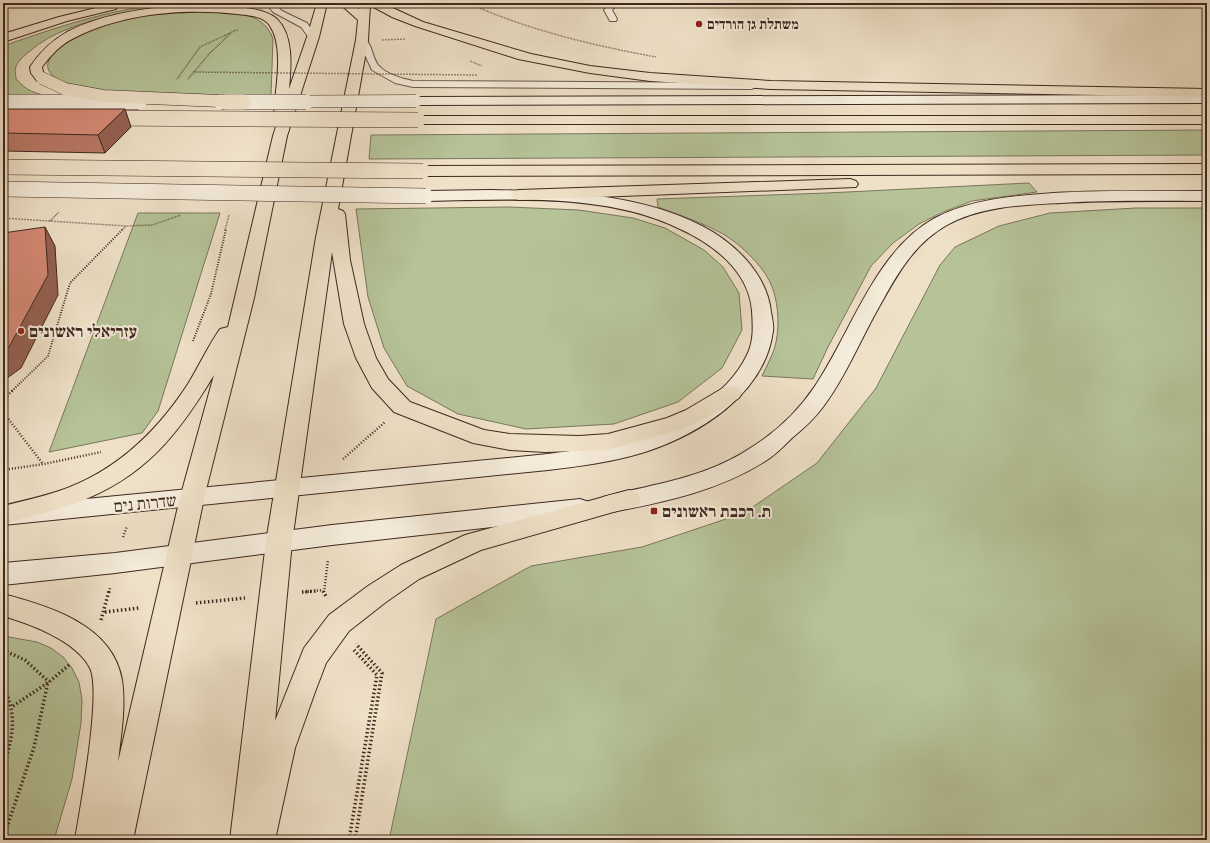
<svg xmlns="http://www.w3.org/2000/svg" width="1210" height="843" viewBox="0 0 1210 843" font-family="'IM FELL Double Pica','Frank Ruhl Libre',serif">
<rect width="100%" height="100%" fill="#efe1c8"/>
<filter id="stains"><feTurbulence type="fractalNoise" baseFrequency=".005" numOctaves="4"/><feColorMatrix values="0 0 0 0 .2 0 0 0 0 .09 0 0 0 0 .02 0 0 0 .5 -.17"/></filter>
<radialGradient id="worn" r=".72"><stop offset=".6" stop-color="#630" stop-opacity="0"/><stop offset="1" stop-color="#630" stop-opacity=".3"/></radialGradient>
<g fill="#b6c399" stroke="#7a765c">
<path d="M183,3H261L262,8C248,6 234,4 219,4C165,5 72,14 30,51C25,55 16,62 15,70C15,72 16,76 16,79C29,93 37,94 56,97L3,96V46C61,26 121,5 183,3Z"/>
<path d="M196,11C224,12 263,8 273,39L271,95C224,95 176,97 129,93C108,92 84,91 64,82C54,78 44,71 49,60C53,52 61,47 68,42C107,18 153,14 196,11Z"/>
<polygon points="1207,130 1207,155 369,159 371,135"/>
<path d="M1029,183L1037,192L972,201L943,212L919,224L893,243L871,266L828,347L813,379L762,376C767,365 774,353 776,342C780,323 778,299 770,282C761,264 740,244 723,234C703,223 680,215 658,207L657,199L827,193Z"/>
<polygon points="509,207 579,210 633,218 665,228 704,250 723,267 739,293 742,330 722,368 678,402 614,424 526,429 458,414 407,386 384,348 368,297 356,209"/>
<polygon points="1136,208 1207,208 1207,840 389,840 436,619 531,566 642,547 744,513 817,463 876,388 940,265 955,247 999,226 1050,213"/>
<polygon points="138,213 220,213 158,411 142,433 49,452"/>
<polygon points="3,636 37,642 51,648 63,657 72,668 79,682 82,700 81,723 72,779 54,840 3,840"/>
</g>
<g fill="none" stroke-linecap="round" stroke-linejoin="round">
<g stroke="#6a5649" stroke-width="2">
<g id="lane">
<polygon points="266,3 274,3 282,11 307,23 317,37 316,39 310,39 301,27 273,12"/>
<polygon points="610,3 618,3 612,10 617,19 616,21 610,21 604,10"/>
<path d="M362,37C372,40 372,59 379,66C386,74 403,79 413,81L752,83L757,86L752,89L413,87L395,83L372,70L358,40Z"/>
</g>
</g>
<g stroke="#3e281f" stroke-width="2">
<g id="secondary">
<polygon points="1207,95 1207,103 416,105 411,104 409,101 411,98 416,97"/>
<path d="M490,190C561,191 637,193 702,226C735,243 767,274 771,312C772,318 774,325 773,331C765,394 700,434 645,452C613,462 581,466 548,470L3,525V507L548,454C575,450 602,448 628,441C672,429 727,397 747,355C754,341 753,326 752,311C749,271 713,244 680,229C605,192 507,200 426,201L420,199L418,196L420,193L426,191Z"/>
<path d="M1207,191V201C1158,201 1109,200 1061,203C1023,205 981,206 947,225C910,246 893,282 873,318C857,348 843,380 823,407C814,419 803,429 792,438C784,446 776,454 767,460C721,490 665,502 612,512L603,509L600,503L603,497C619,492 635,490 650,486C686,478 721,468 752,447C776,432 799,410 815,386C852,331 875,251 935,218C971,199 1014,196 1053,193C1104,190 1156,191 1207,191Z"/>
<polygon points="580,499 589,502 592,508 589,514 580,517 332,545 115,573 3,585 3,563 115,553 332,525"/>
</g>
</g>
<g stroke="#3e281f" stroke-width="2">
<g id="primary">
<path d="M317,3H327L319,37L287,136L254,298L204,498L133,840H75C80,808 102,693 90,668C76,641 31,624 3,616V594C49,606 113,625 122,680C126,706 121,735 118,762L180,498L214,375C178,435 144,478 76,503C53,512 27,517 3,524V506C22,501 41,497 59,491C115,472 156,433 188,384C199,366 208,346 220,329L228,327L273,136L280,114L276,113L274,110C276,86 284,47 270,26C264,16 248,15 237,14C185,8 124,13 76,37C61,44 52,54 42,67L43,72L48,78L47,81H37L31,73L30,67C40,52 51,41 67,32C113,8 185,2 237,7C249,8 267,10 277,19C294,36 291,67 289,89L307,37Z"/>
<polygon points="339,3 351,3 359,9 360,3 382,3 423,22 531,54 590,66 650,73 771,81 1207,89 1207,97 771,89 650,81 590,73 518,59 415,26 392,17 370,5 368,40 338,209 343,211 345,214 350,260 364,324 376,358 388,379 410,402 484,430 510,434 579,436 608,434 667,418 686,410 723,388 731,386 739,388 742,393 739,398 702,420 682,429 608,450 545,452 510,450 473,443 394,412 372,388 356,358 344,324 332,252 292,542 275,721 304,648 329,615 368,586 401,565 465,535 629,490 638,493 641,499 638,505 481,550 419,579 386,602 349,631 326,663 315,692 295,748 275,840 230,840 266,542 316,237 356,40 358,20"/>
<polygon points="112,4 116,5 117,7 116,9 67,21 3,42 3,34 59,17"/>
</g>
</g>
<g stroke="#3e281f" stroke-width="2">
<g id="highway">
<polygon points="418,116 1207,116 1207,124 418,124 413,123 411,120 413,117"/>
<polygon points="1207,164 1207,174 423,176 418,174 415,171 418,168 423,166"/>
<polygon points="850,179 856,181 858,184 856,187 519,200 513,198 511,195 513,192 519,190"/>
</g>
</g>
<g stroke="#3e281f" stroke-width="1.5" stroke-dasharray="0.5 1" stroke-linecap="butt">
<path d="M468,3C528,30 591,45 656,57"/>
<polyline points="382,40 405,39"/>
<polyline points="470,61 482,66"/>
<polyline points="177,79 200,47 230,33"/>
<polyline points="188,79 210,53 233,31 238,30"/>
<polyline points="3,218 126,226 152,225 181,215"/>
<polyline points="50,221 59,212"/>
<polyline points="122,230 126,226"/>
<polyline points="225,230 229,215"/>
</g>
<g stroke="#3e281f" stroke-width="2" stroke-dasharray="1 1.5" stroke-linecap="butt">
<polyline points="193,341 211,294 226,229"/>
<polyline points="12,391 48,356 70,283 123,229"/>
</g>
<g stroke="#3e281f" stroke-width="2.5" stroke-dasharray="1 2" stroke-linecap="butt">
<polyline points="3,400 13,390"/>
<polyline points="3,412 43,464"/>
<polyline points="343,459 385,422"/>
<polyline points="3,470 44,464 101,452"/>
<polyline points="123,537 127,526"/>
<polyline points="109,592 110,588"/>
<polyline points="305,592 323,590"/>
<polyline points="324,592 328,560"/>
</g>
<g stroke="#3e281f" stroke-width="3.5" stroke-dasharray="1.5 2.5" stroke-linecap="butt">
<polyline points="323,591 327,598"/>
<polyline points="302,592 316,591"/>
<polyline points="196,603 245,598"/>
<polyline points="105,612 139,608"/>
<polyline points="101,620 109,591"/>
<polyline points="3,650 25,660 49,682"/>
<path d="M3,686C18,715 13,738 3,767"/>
<polyline points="13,706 49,682 69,665"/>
<polyline points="3,839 34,747 48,682"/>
<polyline points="349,840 377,675 354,650"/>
<polyline points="355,840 382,673 356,644"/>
</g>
<use href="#lane" fill="#f5ecdb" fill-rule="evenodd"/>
<use href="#secondary" fill="#f5ecdb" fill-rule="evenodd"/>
<use href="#primary" fill="#efe1c8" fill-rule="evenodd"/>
<use href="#highway" fill="#efe1c8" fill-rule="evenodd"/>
<g stroke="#3e281f" stroke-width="13" stroke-linecap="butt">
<g id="secondary-bridge-far1">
<polyline points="3,102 139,102"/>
<polyline points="221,102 416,101"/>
</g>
</g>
<g stroke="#3e281f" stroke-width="16" stroke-linecap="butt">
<g id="secondary-bridge">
<polyline points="3,102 139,102"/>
<polyline points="221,102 306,102"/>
<polyline points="3,189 426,196"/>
</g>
</g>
<g stroke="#3e281f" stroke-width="13" stroke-linecap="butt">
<polyline id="primary-bridge-far1" points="42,78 65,89 103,96 243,102"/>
</g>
<g stroke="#3e281f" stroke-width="16" stroke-linecap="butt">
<polyline id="primary-bridge" points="226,102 243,102"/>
</g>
<g stroke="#3e281f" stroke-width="16" stroke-linecap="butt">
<g id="highway-bridge">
<polyline points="97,118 418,120"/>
<polyline points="3,167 423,171"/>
</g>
</g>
<polyline stroke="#3e281f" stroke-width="1.5" stroke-dasharray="0.5 1" stroke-linecap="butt" points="193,72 477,75"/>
<use href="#secondary-bridge-far1" stroke="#f5ecdb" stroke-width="12"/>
<use href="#secondary-bridge" stroke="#f5ecdb" stroke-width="15"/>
<use href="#primary-bridge-far1" stroke="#efe1c8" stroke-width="12"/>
<use href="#primary-bridge" stroke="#efe1c8" stroke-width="15"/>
<use href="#highway-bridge" stroke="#efe1c8" stroke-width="15"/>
</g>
<polygon fill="#b97866" stroke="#3e281f" points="3,109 131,127 105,153 3,151"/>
<g fill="#966153" stroke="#3e281f">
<polygon points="125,109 131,127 105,153 98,135"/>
<polygon points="45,227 55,246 58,295 21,368 3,381 3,351"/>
</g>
<g fill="#d78b77" stroke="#3e281f">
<polygon points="3,109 125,109 98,135 3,133"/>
<polygon points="45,227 48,275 9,347 3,351 3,233"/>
</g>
<g fill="#8f2418" stroke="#f5ecdb" stroke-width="1.5">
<circle cx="699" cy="24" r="4"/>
<circle cx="21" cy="331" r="4"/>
<rect x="650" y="507" width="8" height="8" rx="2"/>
</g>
<g text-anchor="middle" stroke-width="4" stroke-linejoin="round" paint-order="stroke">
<g font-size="14" font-weight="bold" fill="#3e281f" stroke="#f5ecdb" text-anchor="start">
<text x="707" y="29">משתלת גן הורדים</text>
</g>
<g font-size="17" font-weight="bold" fill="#3e281f" stroke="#f5ecdb" text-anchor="start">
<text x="29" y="337">עזריאלי ראשונים</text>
<text x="662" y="517">ת. רכבת ראשונים</text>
</g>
<g font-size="17" fill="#3e281f" stroke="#f5ecdb">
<text transform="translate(145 503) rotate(-6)" y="6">שדרות נים</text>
</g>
</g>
<rect width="1210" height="843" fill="none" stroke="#efe1c8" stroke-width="16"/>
<rect x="4" y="4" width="1202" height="835" fill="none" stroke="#3e281f" stroke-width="2"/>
<rect x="8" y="8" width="1194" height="827" fill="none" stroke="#3e281f"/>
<rect width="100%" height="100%" filter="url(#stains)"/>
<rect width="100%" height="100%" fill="url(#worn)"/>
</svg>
